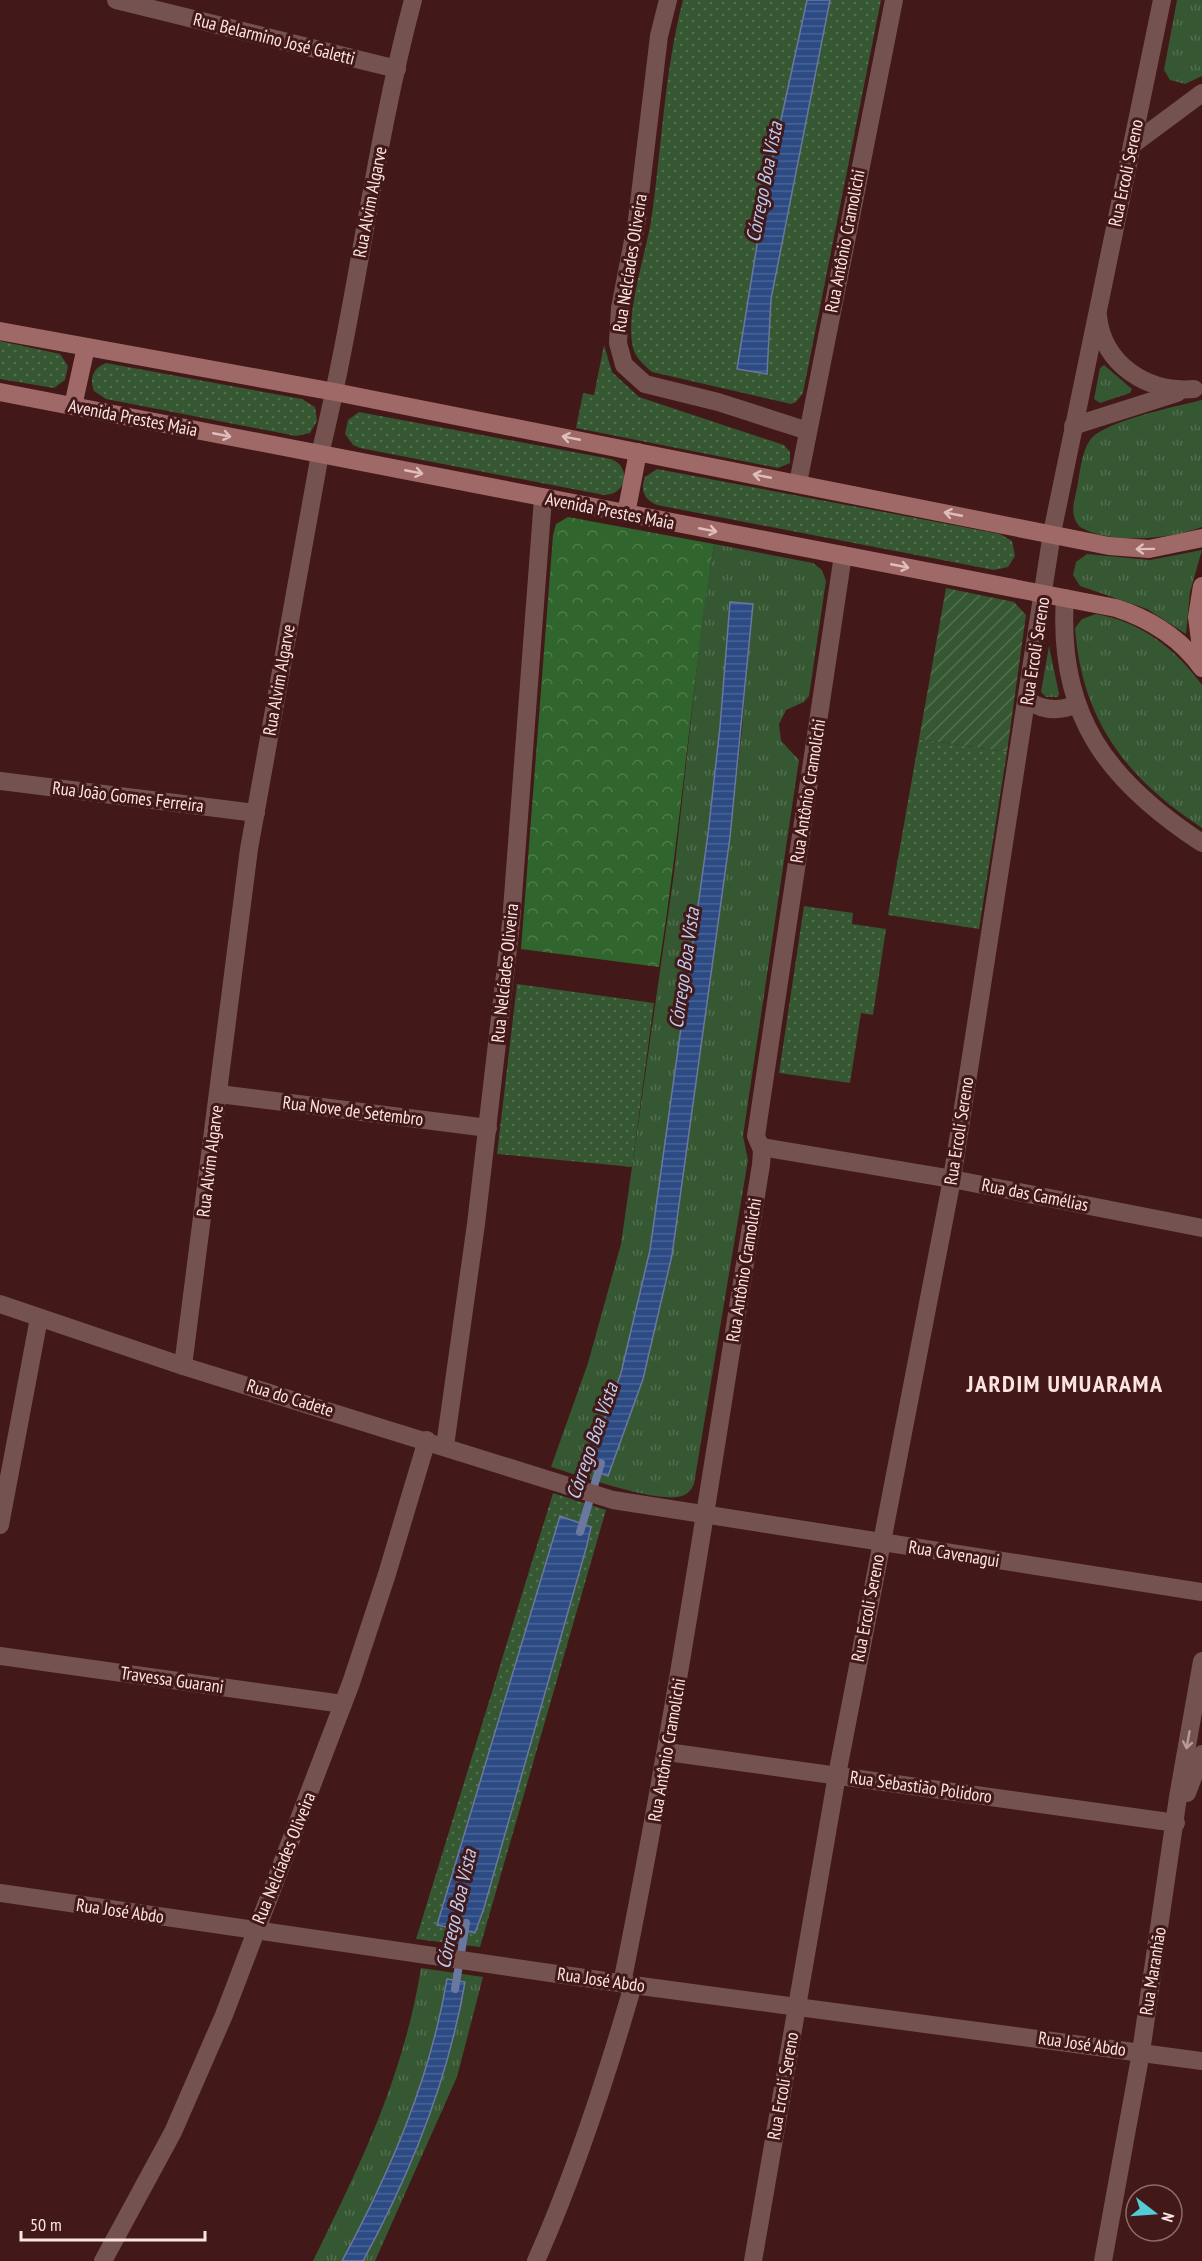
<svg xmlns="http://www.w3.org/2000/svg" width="1202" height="2261" viewBox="0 0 1202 2261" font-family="'PT Sans Narrow',sans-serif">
<defs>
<pattern id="grass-dots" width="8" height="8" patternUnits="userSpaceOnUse" patternTransform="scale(1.5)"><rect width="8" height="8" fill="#355732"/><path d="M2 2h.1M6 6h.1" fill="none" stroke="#536f4f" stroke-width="1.8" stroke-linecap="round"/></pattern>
<pattern id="forest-crowns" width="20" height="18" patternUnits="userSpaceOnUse" patternTransform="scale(1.5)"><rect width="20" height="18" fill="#30652d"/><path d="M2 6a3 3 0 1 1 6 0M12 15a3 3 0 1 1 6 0" fill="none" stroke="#4f7b4b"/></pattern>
<pattern id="park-tufts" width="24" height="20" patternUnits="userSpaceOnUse" patternTransform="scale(1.5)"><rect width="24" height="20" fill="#355732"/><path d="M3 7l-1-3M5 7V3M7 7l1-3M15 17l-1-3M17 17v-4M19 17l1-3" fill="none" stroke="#536f4f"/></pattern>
<pattern id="garden-furrows" width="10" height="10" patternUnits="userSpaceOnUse" patternTransform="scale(1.5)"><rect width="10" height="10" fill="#355732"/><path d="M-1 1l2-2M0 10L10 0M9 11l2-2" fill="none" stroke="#536f4f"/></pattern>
<pattern id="water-rules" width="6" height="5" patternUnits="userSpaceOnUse" patternTransform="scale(1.5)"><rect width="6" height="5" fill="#2c4a83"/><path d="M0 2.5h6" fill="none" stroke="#4c6494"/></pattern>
</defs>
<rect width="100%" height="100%" fill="#421818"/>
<g fill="url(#grass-dots)" fill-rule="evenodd">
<path d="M683,0H807L766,189L737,369L767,374L771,299L830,0H881L803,393L796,402L791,404L652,372C642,363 634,357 632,343C627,307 645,257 651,221C662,148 664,72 683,0Z"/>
<polygon points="0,341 60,354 68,366 65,380 54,388 0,379"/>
<polygon points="604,345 612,372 639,397 784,445 790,452 790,463 778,468 576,428 583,393 594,395"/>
<path d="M106,363L302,399L315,407L317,421L310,433L296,436L106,399L94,391C89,378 93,368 106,363Z"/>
<path d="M359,412L611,459C632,467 627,495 604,495L360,448L353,445L345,434L348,420Z"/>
<path d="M657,469L1000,534L1012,541L1015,556L1008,567L994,570L657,505C644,500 640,490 645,477Z"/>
<polygon points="919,739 1007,752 979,929 888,915"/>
<polygon points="804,906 853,913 852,924 886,929 873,1015 861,1013 850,1083 779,1073"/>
<polygon points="517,984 654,1003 632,1167 497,1154"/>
<path d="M553,1493L606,1510L480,1947L416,1939ZM560,1517L591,1527L587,1545L484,1908L474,1933L437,1925Z"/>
</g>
<path fill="url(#forest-crowns)" d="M568,517L714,544C692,684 681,826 659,967L521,949L553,535L556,524Z"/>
<g fill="url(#park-tufts)" fill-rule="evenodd">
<polygon points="1177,0 1202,0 1202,76 1185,84 1170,80 1164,70"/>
<polygon points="1104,365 1132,389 1130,393 1100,403 1094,399 1100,368"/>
<path d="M1202,400V527C1170,539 1111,545 1080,527C1069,515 1074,503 1077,488C1080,473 1081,453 1090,440C1104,421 1178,406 1202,400Z"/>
<path d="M714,544L813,563L822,570L826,581L809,696L804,702L786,710L779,724L781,741L799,760L743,1136L748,1160L694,1484C692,1489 688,1494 682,1496C657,1504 578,1475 551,1467L588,1363L621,1244L674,873L702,620ZM730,603L752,604L742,729L730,837L672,1254L643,1379L607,1476L587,1468L621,1373L650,1250L708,834L720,727Z"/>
<polygon points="1202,550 1190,592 1186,634 1147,609 1080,586 1073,575 1076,562 1087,554 1150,560"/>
<path d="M1096,614C1141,622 1175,648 1202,685V828C1126,778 1082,721 1075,628L1082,619Z"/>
<polygon points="1049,646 1059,694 1058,697 1046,697 1041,692"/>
<path d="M421,1968L483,1977L457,2077L375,2261H363C411,2173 448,2081 465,1982L447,1980C430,2080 390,2172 342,2261H313C361,2163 403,2078 421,1968Z"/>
</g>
<polygon fill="url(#garden-furrows)" points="946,588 1014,602 1026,615 1007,752 919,739"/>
<g fill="url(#water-rules)" stroke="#6a78a0" stroke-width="1.5">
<polygon points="807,0 830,0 771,299 767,374 737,369 766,189"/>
<polygon points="730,602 753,604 730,837 672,1255 643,1379 608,1476 587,1468 621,1373 650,1250 708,834 720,727"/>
<polygon points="560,1516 591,1527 587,1545 484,1908 475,1933 437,1925"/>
<path d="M447,1979L465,1982C448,2081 411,2173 363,2261H342C390,2172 430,2080 447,1979Z"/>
</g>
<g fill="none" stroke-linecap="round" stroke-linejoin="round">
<g stroke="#6a78a0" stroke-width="8">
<polyline points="580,1532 601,1463"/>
<polyline points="455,1989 466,1923"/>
</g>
<g stroke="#745250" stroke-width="18">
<polyline points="116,0 397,69"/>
<polyline points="668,0 659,36 637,220 620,308 618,343 624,365 645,384 718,402 808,431"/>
<polyline points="1132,145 1202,93"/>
<path d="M1098,316C1103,365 1148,393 1194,389"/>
<polyline points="1073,426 1177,393"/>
<polyline points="798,483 894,0"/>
<path d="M1065,598C1057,715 1107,781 1202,843"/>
<path d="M1027,700C1043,711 1059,712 1077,704"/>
<polyline points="0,781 256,813"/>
<polyline points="219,1094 488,1128"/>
<polyline points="761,1147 952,1179 1202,1228"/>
<polyline points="0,1304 183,1366 613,1500 1202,1592"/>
<path d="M183,1366L249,849L320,454C357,304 373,149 413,0"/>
<polyline points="445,1446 476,1224 511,923 543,498"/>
<polyline points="0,1525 39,1318"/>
<polyline points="0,1656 343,1704"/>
<polyline points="667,1752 1176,1823"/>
<polyline points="1187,1793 1202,1754"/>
<polyline points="0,1893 633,1985 1202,2061"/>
<path d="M622,1983C677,1712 716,1438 761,1165L762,1150L756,1136L843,555"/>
<polyline points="103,2261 173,2132 224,2015 351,1683 387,1574 427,1440"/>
<path d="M536,2261C576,2171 606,2079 633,1985"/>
<polyline points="753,2261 837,1775 952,1179 1052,533 1162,0"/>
<polyline points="1103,2261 1141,2052 1178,1797 1202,1661"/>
</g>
<g stroke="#9f6967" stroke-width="18">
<polyline points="0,331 335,392 1109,546 1149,549 1202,538"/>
<path d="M0,392L1116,608C1150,619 1181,639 1202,668"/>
<polyline points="73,406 86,347"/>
<polyline points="626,514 638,452"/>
<polyline points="1202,586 1197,617 1202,655"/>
</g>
</g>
<defs><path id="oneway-shaft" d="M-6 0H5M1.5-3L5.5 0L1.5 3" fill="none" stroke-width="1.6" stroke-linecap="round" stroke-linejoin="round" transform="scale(1.5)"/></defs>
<g stroke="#dfbfbd">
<use href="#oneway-shaft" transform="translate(222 435) rotate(11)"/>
<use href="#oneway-shaft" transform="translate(571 438) rotate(-169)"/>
<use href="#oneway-shaft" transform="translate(414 472) rotate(11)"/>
<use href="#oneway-shaft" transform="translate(762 476) rotate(-169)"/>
<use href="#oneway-shaft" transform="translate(953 514) rotate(-169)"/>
<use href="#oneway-shaft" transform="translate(708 530) rotate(11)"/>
<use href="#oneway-shaft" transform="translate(1145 549) rotate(179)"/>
<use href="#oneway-shaft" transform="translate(900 566) rotate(11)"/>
</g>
<use stroke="#b89b99" href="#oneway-shaft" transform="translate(1188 1740) rotate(100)"/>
<g text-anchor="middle" stroke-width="6" stroke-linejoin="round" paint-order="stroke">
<g font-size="18" fill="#fbe4e2" stroke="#421818">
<text transform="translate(274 39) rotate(14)" y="6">Rua Belarmino José Galetti</text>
<text transform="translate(1126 173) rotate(-78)" y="6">Rua Ercoli Sereno</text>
<text transform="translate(370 202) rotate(-79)" y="6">Rua Alvim Algarve</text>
<text transform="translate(845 241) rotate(-79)" y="6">Rua Antônio Cramolichi</text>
<text transform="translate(630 263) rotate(-81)" y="6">Rua Nelcíades Oliveira</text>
<text transform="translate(133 418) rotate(11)" y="6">Avenida Prestes Maia</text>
<text transform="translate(610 511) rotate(11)" y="6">Avenida Prestes Maia</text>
<text transform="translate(1035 651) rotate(-81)" y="6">Rua Ercoli Sereno</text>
<text transform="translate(279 680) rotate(-80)" y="6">Rua Alvim Algarve</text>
<text transform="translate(808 791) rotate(-81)" y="6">Rua Antônio Cramolichi</text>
<text transform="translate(128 797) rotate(7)" y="6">Rua João Gomes Ferreira</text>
<text transform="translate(505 973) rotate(-84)" y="6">Rua Nelcíades Oliveira</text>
<text transform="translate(353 1111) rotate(7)" y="6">Rua Nove de Setembro</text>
<text transform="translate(959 1131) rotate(-81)" y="6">Rua Ercoli Sereno</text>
<text transform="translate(210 1161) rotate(-83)" y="6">Rua Alvim Algarve</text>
<text transform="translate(1035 1195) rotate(11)" y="6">Rua das Camélias</text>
<text transform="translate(744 1270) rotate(-81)" y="6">Rua Antônio Cramolichi</text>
<text transform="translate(290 1398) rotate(17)" y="6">Rua do Cadete</text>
<text transform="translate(954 1554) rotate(9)" y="6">Rua Cavenagui</text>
<text transform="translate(868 1608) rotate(-79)" y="6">Rua Ercoli Sereno</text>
<text transform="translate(172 1680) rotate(8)" y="6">Travessa Guarani</text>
<text transform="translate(667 1750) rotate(-80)" y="6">Rua Antônio Cramolichi</text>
<text transform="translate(921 1787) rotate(8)" y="6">Rua Sebastião Polidoro</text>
<text transform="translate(284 1858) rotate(-68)" y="6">Rua Nelcíades Oliveira</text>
<text transform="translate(120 1911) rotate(8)" y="6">Rua José Abdo</text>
<text transform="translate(1153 1971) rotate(-81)" y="6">Rua Maranhão</text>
<text transform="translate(601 1980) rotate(8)" y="6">Rua José Abdo</text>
<text transform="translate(1082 2044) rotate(8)" y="6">Rua José Abdo</text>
<text transform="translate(783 2086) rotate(-80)" y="6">Rua Ercoli Sereno</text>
</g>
<g font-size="20" font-style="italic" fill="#bacdf0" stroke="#421818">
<text transform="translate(764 182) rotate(-79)" y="7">Córrego Boa Vista</text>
<text transform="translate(684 968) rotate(-82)" y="7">Córrego Boa Vista</text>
<text transform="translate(592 1441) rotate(-71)" y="7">Córrego Boa Vista</text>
<text transform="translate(456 1909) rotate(-77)" y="7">Córrego Boa Vista</text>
</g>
<g font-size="24" font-weight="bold" letter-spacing="1.5" fill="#fbe4e2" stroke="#421818">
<text x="1065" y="1392">JARDIM UMUARAMA</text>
</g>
</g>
<g transform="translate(1154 2213) rotate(107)"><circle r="28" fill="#421818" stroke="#8c6a69" stroke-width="1.5"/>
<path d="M0-4.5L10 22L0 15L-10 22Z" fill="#52ccd5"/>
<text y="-9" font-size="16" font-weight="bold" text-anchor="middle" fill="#fbe4e2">N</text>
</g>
<path d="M21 2231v9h184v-9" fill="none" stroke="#fbe4e2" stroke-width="3"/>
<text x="30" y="2231" font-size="18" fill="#fbe4e2" stroke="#421818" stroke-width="4.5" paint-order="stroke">50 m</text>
</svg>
